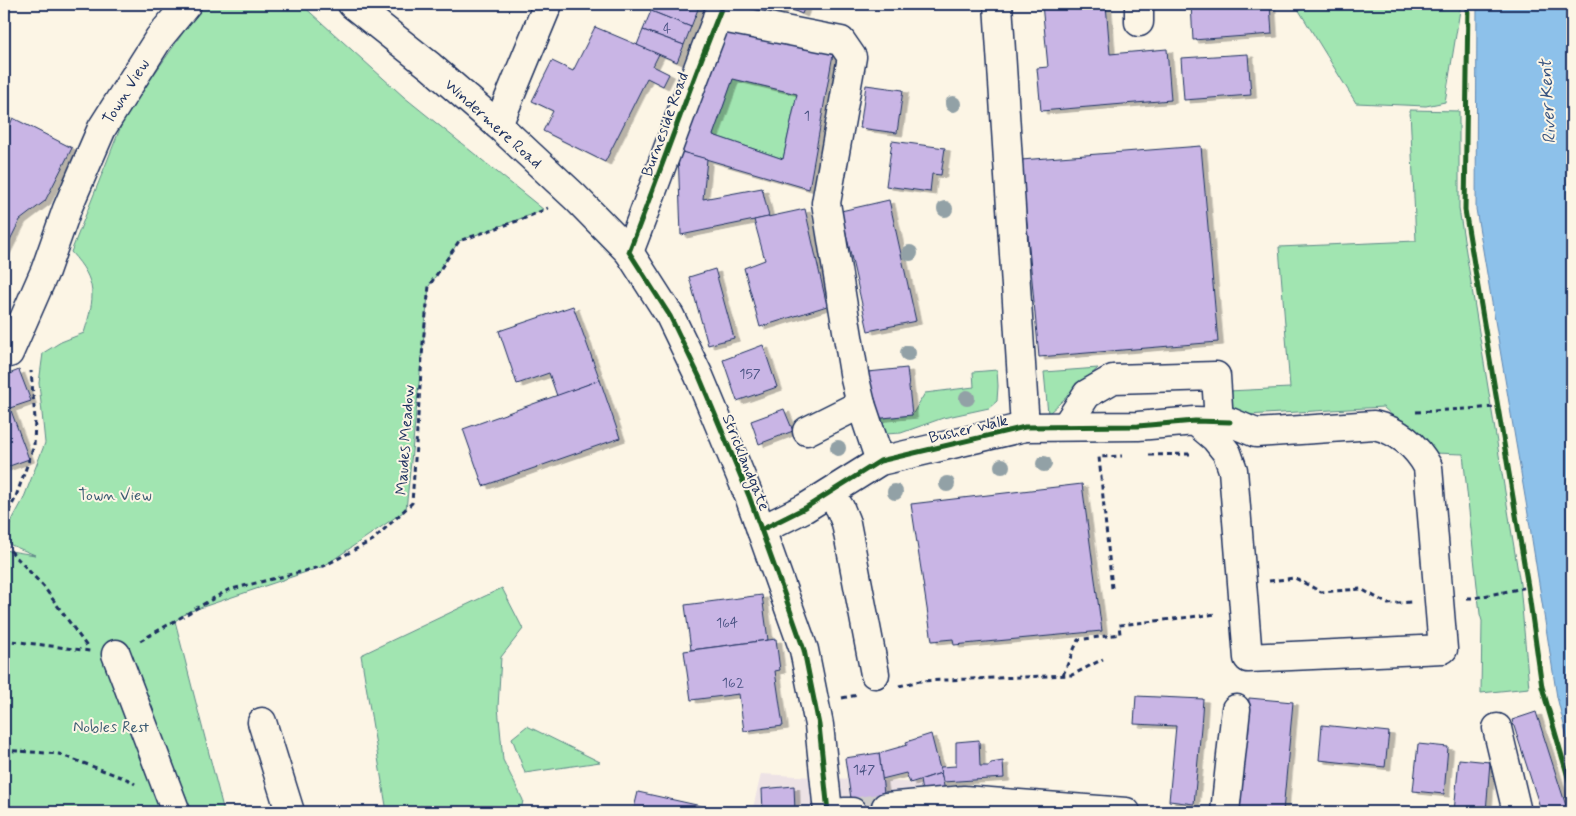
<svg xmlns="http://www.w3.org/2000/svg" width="1576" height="816" viewBox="0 0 1576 816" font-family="Mynerve,sans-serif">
<defs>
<filter id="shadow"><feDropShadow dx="5.5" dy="3" stdDeviation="0" flood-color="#0004"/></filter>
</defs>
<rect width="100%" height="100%" fill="#fcf5e5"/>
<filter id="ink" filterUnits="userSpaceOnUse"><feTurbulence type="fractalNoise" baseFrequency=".02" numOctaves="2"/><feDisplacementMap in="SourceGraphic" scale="10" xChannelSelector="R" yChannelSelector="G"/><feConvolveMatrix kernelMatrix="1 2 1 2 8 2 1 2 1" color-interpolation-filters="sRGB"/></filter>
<g filter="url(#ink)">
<polygon fill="#ede2e5" points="761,774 940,784 938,812 752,812"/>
<g fill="#a1e5b1" stroke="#5e8a88">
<path d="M203,4H301L404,97L544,210L459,241L429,286L406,510L324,566L188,612L175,621L224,812H4V550L35,555L4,542V535L23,500L45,443L39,383L43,353L61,342L84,333C95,297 98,282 71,252L125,116Z"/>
<polygon points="1295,4 1461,4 1445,102 1426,106 1356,103"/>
<polygon points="733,79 797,94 783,159 713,135"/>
<polygon points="1410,110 1459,111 1459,209 1520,584 1529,688 1481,693 1482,621 1480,614 1463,454 1433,453 1383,407 1230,416 1228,391 1290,388 1279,247 1416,241"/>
<polygon points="1098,368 1048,414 1044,372"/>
<polygon points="997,370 998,386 997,401 989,408 943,418 901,433 886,434 878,432 873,419 912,415 925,393 974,387 973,372"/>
<polygon points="502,588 523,629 501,657 498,707 503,760 523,800 521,812 446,812 421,806 387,812 361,655"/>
<polygon points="527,726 600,762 525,773 512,738"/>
</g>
<polygon fill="#8dc1ea" stroke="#5f87b2" points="1477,4 1572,4 1572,757 1557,697 1527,508 1476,209"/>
<g fill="#c9b5e5" stroke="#1b2f5e" fill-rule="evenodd" filter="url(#shadow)">
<polygon points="654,4 700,4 691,27 651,11"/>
<polygon points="740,4 799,4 805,6 802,14 784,6 781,12 739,6"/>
<polygon points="1042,4 1106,4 1110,54 1167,49 1171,100 1041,111 1037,68 1048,67"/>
<polygon points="1191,4 1270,4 1272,34 1193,40"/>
<polygon points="651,11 691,27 684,45 643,30"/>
<polygon points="595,27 659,54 653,66 669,74 663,86 647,78 605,162 543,131 553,111 532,101 552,61 573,71"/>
<polygon points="643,30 684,45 677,62 637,45"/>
<path d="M720,31L833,54L809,189L678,151ZM733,79L797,94L783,159L713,135Z"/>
<polygon points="1248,54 1251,95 1184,100 1181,58"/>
<polygon points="866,85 903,90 897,133 860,128"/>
<polygon points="13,118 72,148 45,201 20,220 4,252 4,137"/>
<polygon points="892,141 945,148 941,175 932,174 930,192 886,186"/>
<polygon points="1201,146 1218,342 1039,357 1021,160"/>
<polygon points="678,151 707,159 703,199 762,188 769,217 681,235"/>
<polygon points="889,200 916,321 868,331 841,211"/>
<polygon points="805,209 827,306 760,327 744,268 765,260 754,220"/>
<polygon points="715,269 734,338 708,345 689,277"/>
<polygon points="573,306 600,380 557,396 549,373 517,384 499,331"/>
<polygon points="763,345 777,387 737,401 723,360"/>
<polygon points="907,368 912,415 873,419 868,372"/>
<polygon points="19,370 31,401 10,408 29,459 4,468 4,376"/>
<polygon points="600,380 620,438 483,486 463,429"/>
<polygon points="784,409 793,431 759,444 751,421"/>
<polygon points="1082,484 1102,631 954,645 953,639 932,641 911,504"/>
<polygon points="762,595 768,640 691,650 685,605"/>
<polygon points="776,639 780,670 775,671 783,726 744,731 739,694 691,700 684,651"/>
<polygon points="1136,696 1203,699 1201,727 1194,804 1169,801 1176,726 1134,724"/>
<polygon points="1249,698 1293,702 1283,812 1240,810"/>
<polygon points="1536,712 1568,812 1527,812 1527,811 1540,807 1512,720"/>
<polygon points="1322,725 1389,732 1385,767 1319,760"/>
<polygon points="931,734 941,773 910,783 906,773 882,779 879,753 907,745 906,742"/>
<polygon points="979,740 980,766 989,766 991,763 1003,761 1004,778 943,782 940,767 956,766 956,742"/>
<polygon points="1418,744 1448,747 1444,794 1413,791"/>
<polygon points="879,753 885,801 852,805 845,758"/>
<polygon points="1459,759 1490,762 1486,812 1454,812"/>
<polygon points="941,773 946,795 923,798 920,780"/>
<polygon points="794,786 795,812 763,812 762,789"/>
<polygon points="638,792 728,812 633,812"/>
<polygon points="885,801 886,812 852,812 852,805"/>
</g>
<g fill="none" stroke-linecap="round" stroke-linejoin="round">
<polyline stroke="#cfcdca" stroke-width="28" stroke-dasharray="28 14" stroke-linecap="butt" points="852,812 886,807"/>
<g stroke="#1b2f5e" stroke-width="31">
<g id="minor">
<polyline points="998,4 1025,427"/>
<polyline points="1139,4 1139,22"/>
<polyline points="717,17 841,41 852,57 826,203 855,379 861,404 880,461"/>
<polyline points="498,125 548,4"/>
<path d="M629,252C661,170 690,86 723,4"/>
<polyline points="9,353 45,271 67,209 102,128 159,38 187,4"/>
<polyline points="1066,426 1087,394 1113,379 1216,376 1219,422"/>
<polyline points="807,431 861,404"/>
<polyline points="830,493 840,508 846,523 875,674"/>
<path d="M761,530L805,508L880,461L1025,427L1138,426L1195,421L1230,422L1256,433L1374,425C1399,431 1416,445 1428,467L1443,649L1248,658L1233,470L1227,453L1215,438L1195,421"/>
<polyline points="116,654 176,812"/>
<polyline points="262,722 290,812"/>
<polyline points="1497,728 1517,812"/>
<polyline points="886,807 964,800 1126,812"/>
<polyline points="844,812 852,812"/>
<polyline points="1225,812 1236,709"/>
</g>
</g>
<g stroke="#1b2f5e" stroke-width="31">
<polyline id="highway" points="352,4 430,66 498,125 575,197 629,252 670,316 699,376 749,496 804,650 819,725 828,812"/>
</g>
<g stroke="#1b2f5e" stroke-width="3" stroke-dasharray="5 4" stroke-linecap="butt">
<polyline points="1468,4 1465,210 1528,587 1542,687 1572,791"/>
<polyline points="1416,412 1498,407"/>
<polyline points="1149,455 1190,454"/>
<polyline points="4,520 15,499 34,446 35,419 31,371"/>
<polyline points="4,544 44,587 88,648"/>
<polyline points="1269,581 1295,578 1321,592 1361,589 1388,604 1411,602"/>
<polyline points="1112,588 1099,457 1122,456"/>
<polyline points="1467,598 1474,598 1528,587"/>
<polyline points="4,640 90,651"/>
<polyline points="140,641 228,590 324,566 373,540 412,503 423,343 429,286 459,241 523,219 548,208"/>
<polyline points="1063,675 1078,640 1120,634 1119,625 1217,614"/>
<polyline points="899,686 920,681 1072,675 1103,659"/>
<polyline points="842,698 858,695"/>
<polyline points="4,750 59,754 129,780 135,784"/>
</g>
<use href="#minor" stroke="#fcf5e5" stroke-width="28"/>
<use href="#highway" stroke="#fcf5e5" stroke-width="28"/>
<g stroke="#fcf5e5" stroke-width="8">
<g id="cycleway">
<path d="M723,4C690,86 661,170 629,252L670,316L699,376L749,496L784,593L804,650L819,725L828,812"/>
<polyline points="1468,4 1465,210 1528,587 1542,687 1572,791"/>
<polyline points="761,530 805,508 880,461 1025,427 1138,426 1195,421 1230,422"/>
</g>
</g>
<use href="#cycleway" stroke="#1b5e20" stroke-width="5"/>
</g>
<g fill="#92a1a6">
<circle cx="953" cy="104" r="8"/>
<circle cx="945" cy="209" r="8"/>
<circle cx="910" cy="253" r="8"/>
<circle cx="908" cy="353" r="8"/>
<circle cx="967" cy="398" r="8"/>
<circle cx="838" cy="448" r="8"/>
<circle cx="1044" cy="464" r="8"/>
<circle cx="1002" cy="466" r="8"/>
<circle cx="947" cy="484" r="8"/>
<circle cx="895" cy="492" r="8"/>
</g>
</g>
<g text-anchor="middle" stroke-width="4" stroke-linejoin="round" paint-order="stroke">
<g font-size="14" fill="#465080">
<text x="667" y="33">4</text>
<text x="807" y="120">1</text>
<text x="750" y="378">157</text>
<text x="727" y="627">164</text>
<text x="733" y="687">162</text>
<text x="864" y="774">147</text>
</g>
<g font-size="16" fill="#1b2f5e" stroke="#fcf5e5">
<text transform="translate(125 91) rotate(-58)" y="6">Town View</text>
<text transform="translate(494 123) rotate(42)" y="6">Windermere Road</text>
<text transform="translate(664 124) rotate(-70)" y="6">Burneside Road</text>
<text transform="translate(968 428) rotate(-13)" y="6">Busher Walk</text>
<text transform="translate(404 440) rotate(-86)" y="6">Maudes Meadow</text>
<text transform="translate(747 462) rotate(68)" y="6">Stricklandgate</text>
</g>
<g font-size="16" fill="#3c5c73" stroke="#fcf5e5">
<text x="115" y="500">Town View</text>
<text x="111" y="732">Nobles Rest</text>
</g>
<g font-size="18" font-style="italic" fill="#385481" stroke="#fcf5e5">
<text transform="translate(1547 102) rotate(-93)" y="6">River Kent</text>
</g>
</g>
<rect width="1576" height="816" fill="none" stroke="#fcf5e5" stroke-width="20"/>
<rect x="10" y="10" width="1556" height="796" fill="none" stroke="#1b2f5e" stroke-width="2" filter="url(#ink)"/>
</svg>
